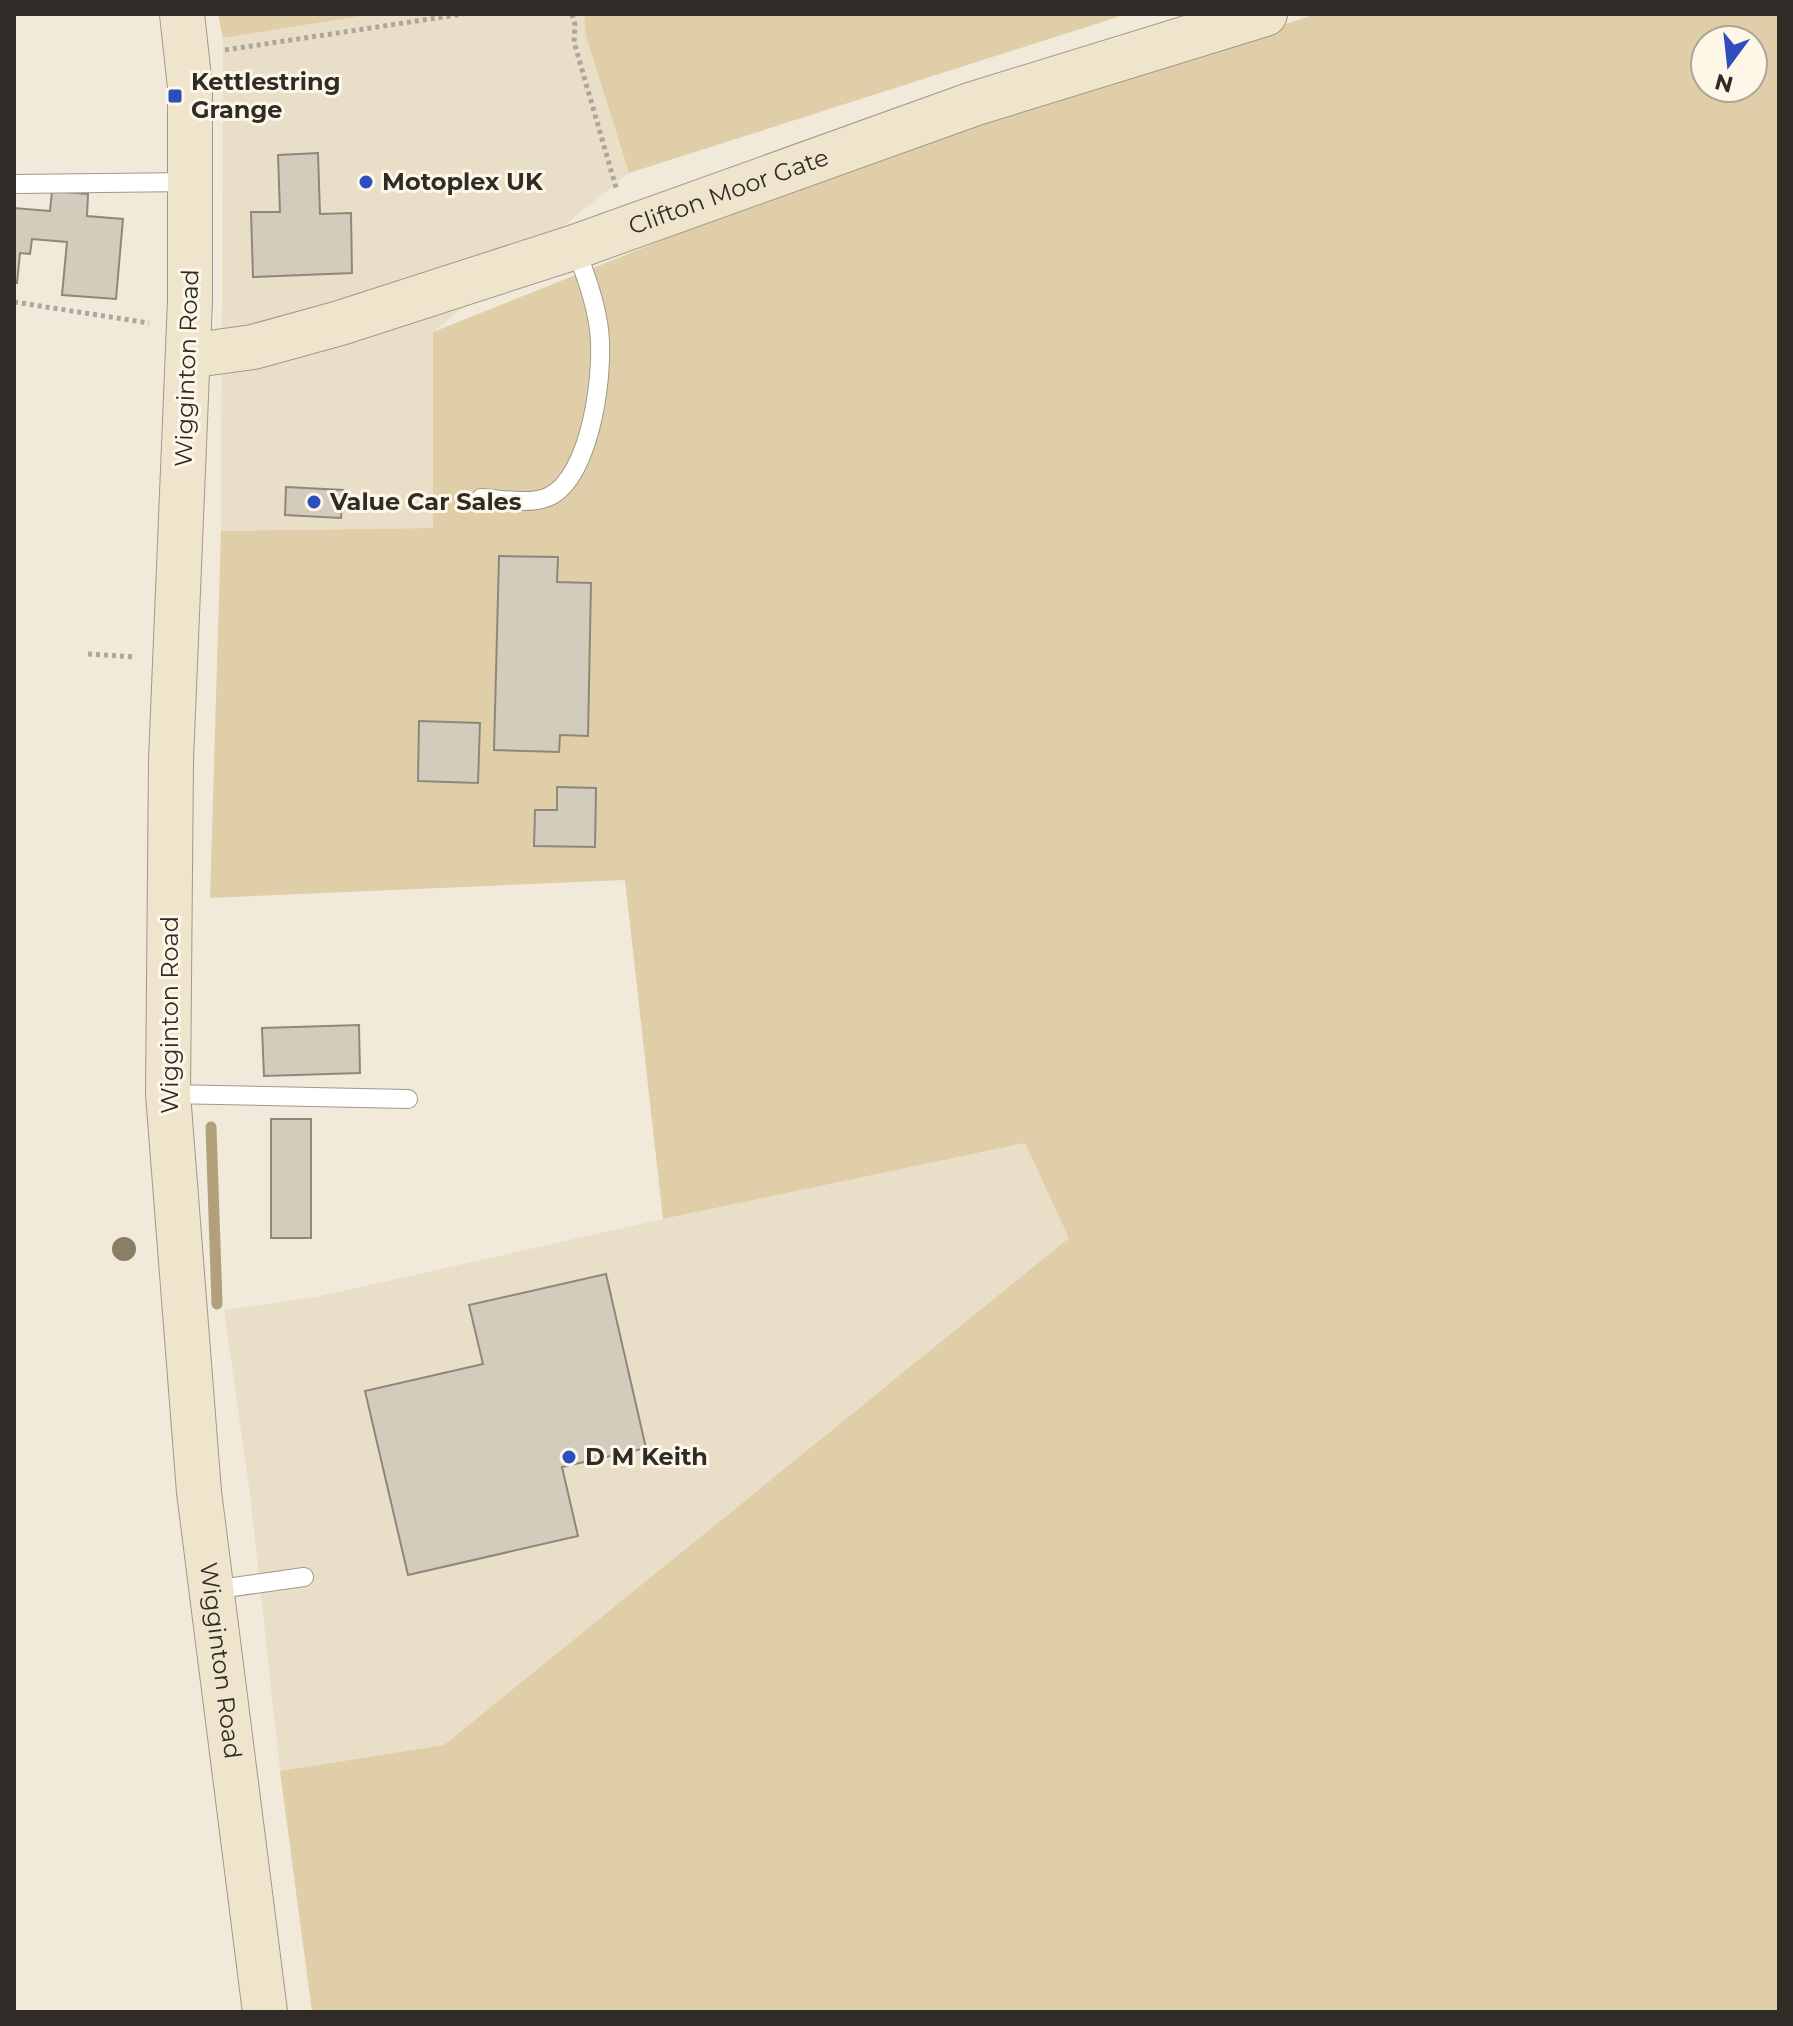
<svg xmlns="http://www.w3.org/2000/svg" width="1793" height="2026" viewBox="0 0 1793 2026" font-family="Montserrat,sans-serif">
<rect width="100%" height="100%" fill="#f1eadb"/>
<g fill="#e9dfc9">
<polygon points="374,14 584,14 586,36 629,173 433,332 433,528 221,531 223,38"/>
<polygon points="1026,1143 1070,1238 444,1745 280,1771 250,1494 224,1310 316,1297 663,1219"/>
</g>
<g fill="#dfcea7" fill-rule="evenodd">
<polygon points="218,14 374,14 223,38"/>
<polygon points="584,14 1127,14 629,173 586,36"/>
<path d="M1316,14H1779V2012H312L280,1771L444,1745L1069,1238L1025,1143L663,1219L625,880L210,898L221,531L433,528V332L820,177ZM1705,40H1753V88H1705Z"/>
</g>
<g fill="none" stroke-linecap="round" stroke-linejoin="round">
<polyline stroke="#b1a07a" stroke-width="11" points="211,1127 217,1304"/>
</g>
<g fill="#d3ccbd" stroke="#8e887a" stroke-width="2">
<polygon points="318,153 320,214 351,213 352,273 253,277 251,212 280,212 278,155"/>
<polygon points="52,191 88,194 87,216 123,219 116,299 62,295 67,242 32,239 30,254 20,253 17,283 14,283 14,208 50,211"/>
<polygon points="286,487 343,490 341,518 285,515"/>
<polygon points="499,556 558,557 557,582 591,583 588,736 560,735 559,752 494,750"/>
<polygon points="419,721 480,723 478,783 418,781"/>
<polygon points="557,787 596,788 595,847 534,846 535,810 557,810"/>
<polygon points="359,1025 360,1073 264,1076 262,1028"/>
<rect x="271" y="1119" width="40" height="119"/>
<polygon points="606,1274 646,1448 562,1467 578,1536 408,1575 365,1391 483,1364 469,1305"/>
</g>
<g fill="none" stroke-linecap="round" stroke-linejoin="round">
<g stroke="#9f998b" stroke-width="20">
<g id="lane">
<polyline points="14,184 191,182"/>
<path d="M481,498C501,499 529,505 548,497C592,478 606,365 598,323C594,297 584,271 575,247"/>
<polyline points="168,1094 408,1099"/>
<polyline points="212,1590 304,1577"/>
</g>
</g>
<g stroke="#9f998b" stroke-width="46">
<g id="secondary">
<path id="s1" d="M182,14L190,87V300L171,760L168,1094L199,1492L265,2012"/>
<path id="s2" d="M188,356L253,347L340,323L575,247L973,104L1265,14"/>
</g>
</g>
<g stroke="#aca79b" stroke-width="5" stroke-dasharray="4 4" stroke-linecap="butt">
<polyline points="572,14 575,25 574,42 617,191"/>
<polyline points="225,50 463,14"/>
<polyline points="14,302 149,323"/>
<polyline points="88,654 135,657"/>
</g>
<use href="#lane" stroke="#fff" stroke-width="18"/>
<use href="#secondary" stroke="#efe5cd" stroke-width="44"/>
</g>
<circle fill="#8a7f66" cx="124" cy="1249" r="12"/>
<g fill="#2d4ebe" stroke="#fef7e8" stroke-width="3">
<rect x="167" y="88" width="16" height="16" rx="4"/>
<circle cx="366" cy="182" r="8"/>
<circle cx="314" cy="502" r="8"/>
<circle cx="569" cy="1457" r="8"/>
</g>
<g text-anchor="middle" stroke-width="6" stroke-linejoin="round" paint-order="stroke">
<g font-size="24" font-weight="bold" fill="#2f2c27" stroke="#fef7e8" text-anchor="start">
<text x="191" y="90">Kettlestring<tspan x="191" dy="28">Grange</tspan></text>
<text x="382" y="190">Motoplex UK</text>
<text x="330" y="510">Value Car Sales</text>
<text x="585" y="1465">D M Keith</text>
</g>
<g font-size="24" fill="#2f2c27" stroke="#fef7e8">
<text dy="8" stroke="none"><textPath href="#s2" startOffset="566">Clifton Moor Gate</textPath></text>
<text transform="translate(187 368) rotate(-88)" y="8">Wigginton Road</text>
<text transform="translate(170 1015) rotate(-90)" y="8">Wigginton Road</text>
<text dy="8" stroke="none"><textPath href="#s1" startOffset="1650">Wigginton Road</textPath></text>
</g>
</g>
<rect width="1793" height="2026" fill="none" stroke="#2f2c27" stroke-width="32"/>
<g transform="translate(1729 64) rotate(195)"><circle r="38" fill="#fef7e8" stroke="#aba69b" stroke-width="2"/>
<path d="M0-6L14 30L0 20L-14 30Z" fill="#2d4ebe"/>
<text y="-12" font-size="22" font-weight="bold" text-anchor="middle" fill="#2f2c27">N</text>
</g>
</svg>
